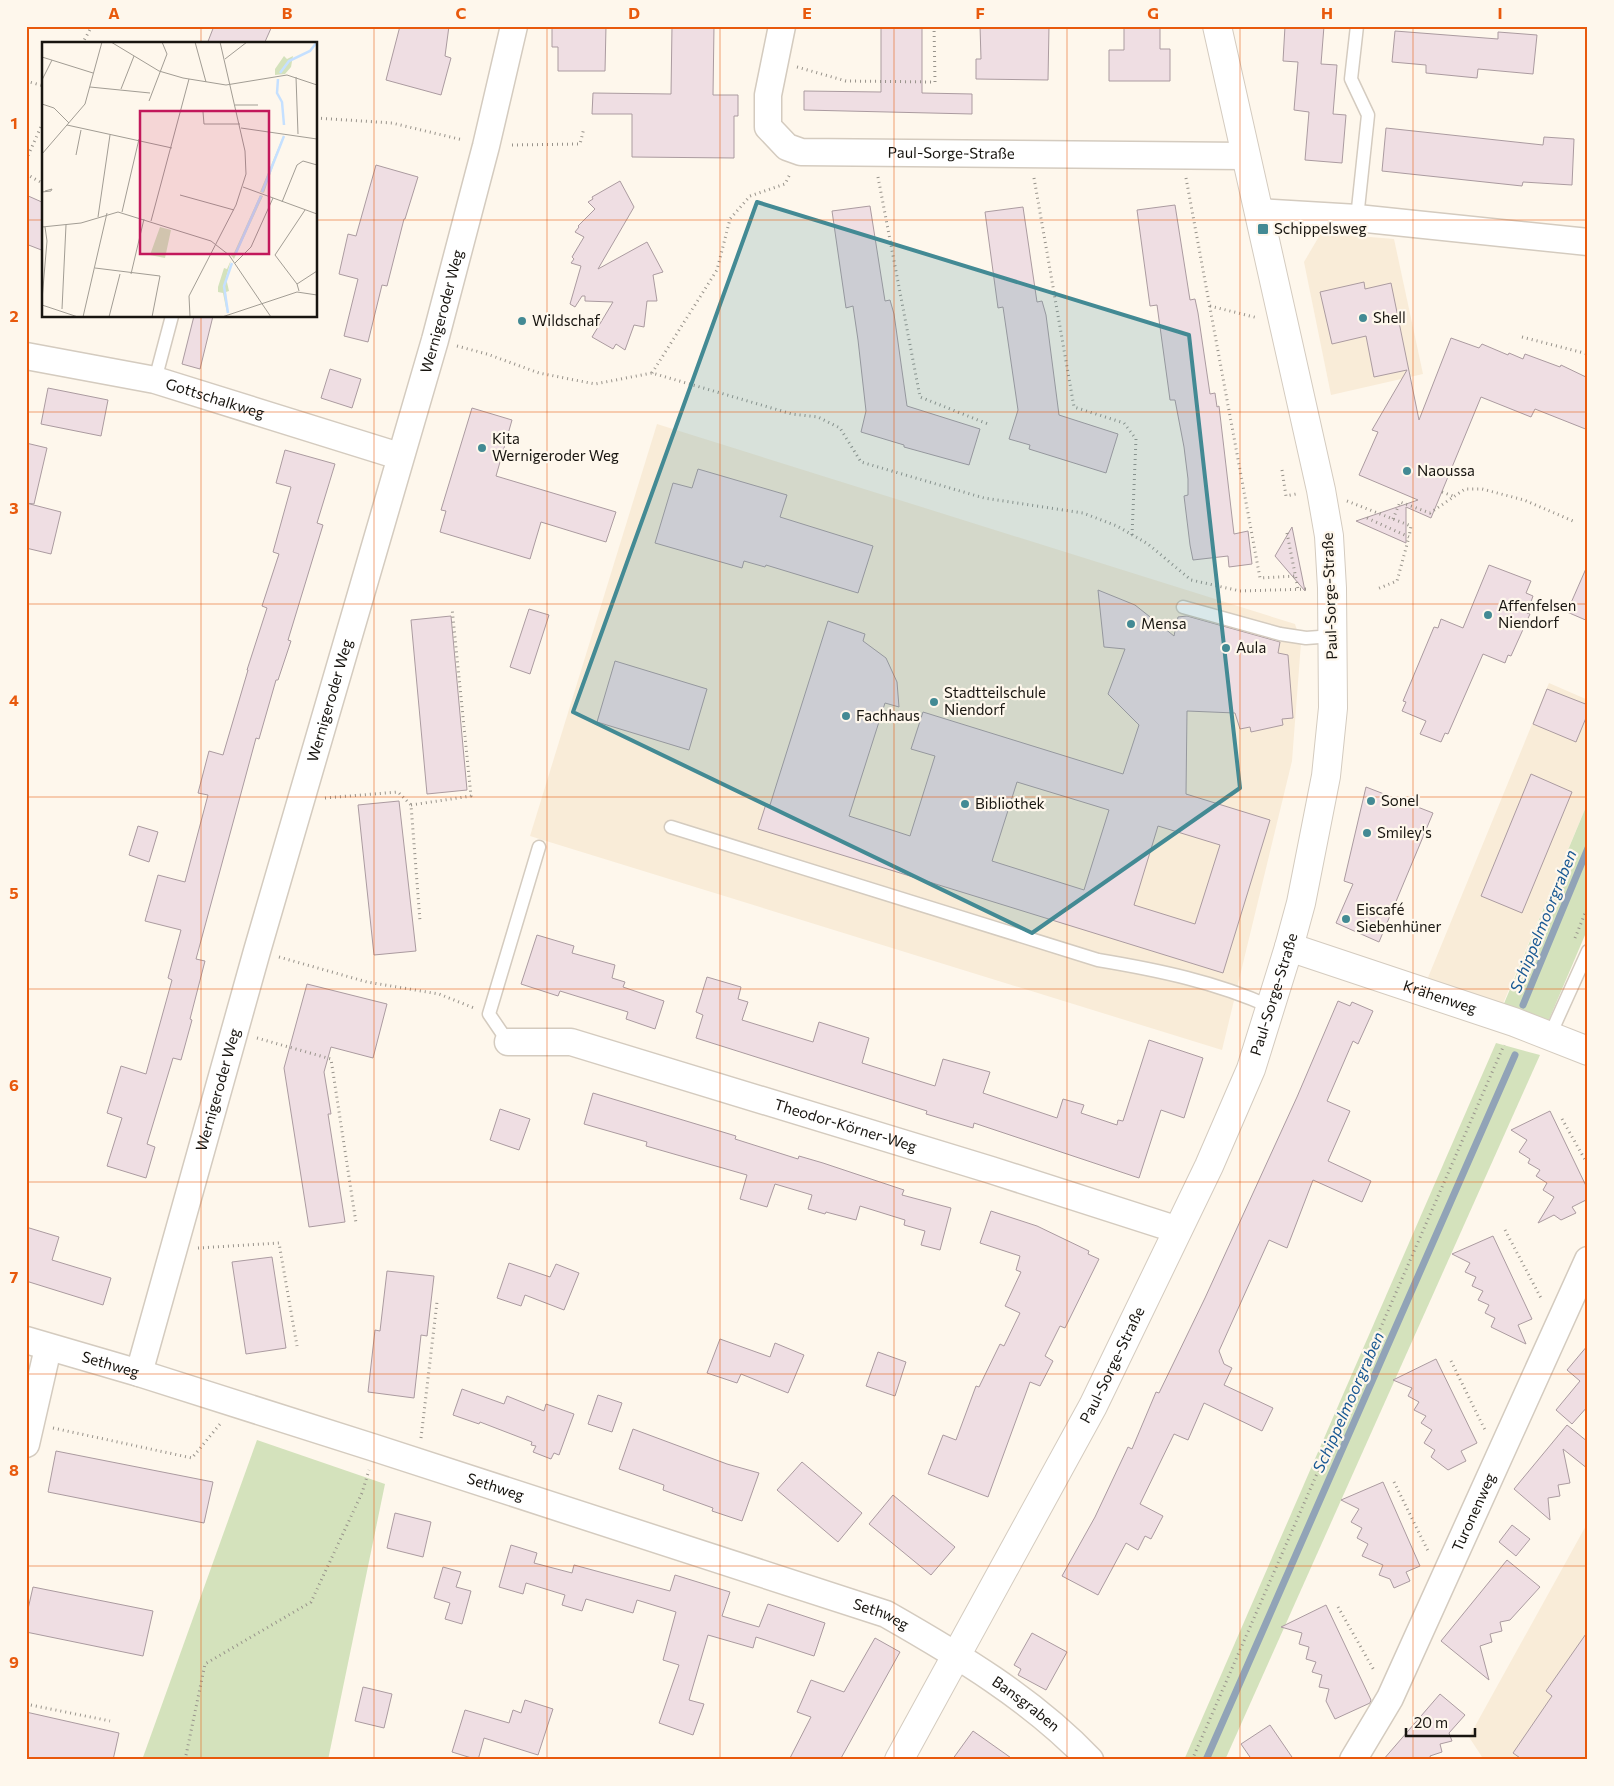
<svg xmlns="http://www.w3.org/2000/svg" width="1614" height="1786" viewBox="0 0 1614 1786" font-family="Commissioner,sans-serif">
<rect width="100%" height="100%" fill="#fef7ec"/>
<g fill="#f9ecd8">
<polygon points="1321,233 1394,239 1423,374 1331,395 1304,262"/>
<polygon points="657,424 1295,624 1301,643 1292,761 1222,1050 530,836"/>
<polygon points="1549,683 1588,700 1588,802 1502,1006 1427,980"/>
<polygon points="1588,1522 1588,1760 1484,1760 1469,1737"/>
</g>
<g fill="#d4e2bc">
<polygon points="1588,802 1588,928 1548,1022 1503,1006"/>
<polygon points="1496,1043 1540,1055 1225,1760 1184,1760"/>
<polygon points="257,1440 385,1484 328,1760 142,1760"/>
</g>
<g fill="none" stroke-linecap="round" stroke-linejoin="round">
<g stroke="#91a3b7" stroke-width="7">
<polyline points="1523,1005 1588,848"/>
<polyline points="1206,1760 1515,1055"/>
</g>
</g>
<g fill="#efdee3" stroke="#ab9ba0" fill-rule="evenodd">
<polygon points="214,26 272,26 264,44 207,44"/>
<polygon points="400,26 449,26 445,56 451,58 441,95 386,80"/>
<polygon points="552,26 606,26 605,71 558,71 558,47 552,47"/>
<polygon points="672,26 714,26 713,95 738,95 738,116 734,116 734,158 632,157 632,114 592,114 593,93 671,94"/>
<polygon points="881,26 922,26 922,93 972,94 972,114 804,110 804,91 881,92"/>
<polygon points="980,26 1049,26 1048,80 976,79 976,59 981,59"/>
<polygon points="1124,26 1160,26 1160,49 1170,49 1170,81 1109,81 1109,50 1124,50"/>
<polygon points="1285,26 1324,26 1321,64 1337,65 1333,114 1346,115 1342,163 1305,160 1309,112 1294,110 1298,62 1283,61"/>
<polygon points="1395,31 1498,39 1498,32 1537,35 1533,74 1478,69 1477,78 1426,73 1426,65 1392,62"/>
<polygon points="1386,128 1543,145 1544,137 1574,139 1572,185 1523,182 1522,186 1382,171"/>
<polygon points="376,165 418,177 405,219 404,219 387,286 382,285 368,342 344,336 358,279 339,274 348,234 356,236"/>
<polygon points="620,181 634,207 598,269 647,242 663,272 653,275 657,301 647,301 644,327 634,325 625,350 616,344 613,349 592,337 613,302 585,301 585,296 582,296 575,307 570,304 581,266 571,263 574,259 572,257 584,237 575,232 579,227 578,226 595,209 588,202 593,199 592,197"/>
<polygon points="26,195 44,203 44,251 26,244"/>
<polygon points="1175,205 1190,300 1195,299 1198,313 1210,394 1215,393 1217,407 1219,406 1234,534 1248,531 1252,564 1229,567 1228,556 1193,560 1190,545 1184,496 1188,495 1188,479 1184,447 1175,400 1170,400 1168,385 1157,305 1150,306 1137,210"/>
<polygon points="870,206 885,301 890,300 894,314 907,406 980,429 969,465 904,447 904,445 861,432 866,411 858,340 853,306 846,308 832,211"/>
<polygon points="1023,207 1037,302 1042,301 1046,315 1059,415 1118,434 1106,473 1029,449 1030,445 1009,439 1018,410 1003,307 998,308 985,212"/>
<polygon points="1364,282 1365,289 1391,283 1419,420 1451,338 1479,348 1482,344 1508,355 1509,353 1523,359 1525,354 1560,367 1561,365 1588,378 1588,430 1535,409 1531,417 1481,397 1431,518 1406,507 1406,543 1356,521 1418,500 1359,475 1378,432 1372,430 1407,370 1374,377 1366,336 1332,344 1320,292"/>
<polygon points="194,316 213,316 200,369 182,364"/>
<polygon points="330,369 361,379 352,408 321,398"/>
<polygon points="48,388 108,400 101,436 41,424"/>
<polygon points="472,408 512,420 496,476 616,512 606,542 541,522 530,559 440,532 446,511 441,510"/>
<polygon points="26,443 47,448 34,504 26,503"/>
<polygon points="285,450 335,464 317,523 323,525 288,640 291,641 278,680 276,680 259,739 256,738 196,959 205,961 190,1019 192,1020 181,1060 173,1058 147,1144 155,1147 146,1178 107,1166 122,1118 107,1113 121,1066 146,1074 172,980 168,978 181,930 145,921 158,875 185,882 208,795 198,793 209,751 223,755 248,670 247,670 267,608 262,606 279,554 273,552 291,487 276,483"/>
<polygon points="698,469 787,495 780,517 873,546 858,593 766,565 765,567 744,561 742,568 655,543 673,483 692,488"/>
<polygon points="26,503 61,512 51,554 26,548"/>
<polygon points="1292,527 1305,591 1275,556"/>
<polygon points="1588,564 1588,621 1567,612"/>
<polygon points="1489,565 1531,581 1526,593 1533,596 1527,613 1530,614 1511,656 1508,655 1505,663 1483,654 1448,734 1445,733 1441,742 1420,734 1426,721 1402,711 1406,702 1403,701 1434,627 1438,628 1441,619 1463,628"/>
<path d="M1098,590L1135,605L1174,636L1178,617L1187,616L1280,642L1278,653L1288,655L1293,718L1282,719L1283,725L1251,732L1250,727L1240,729L1235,713L1187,711L1186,794L1270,820L1223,973L758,829L766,804L770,805L828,621L865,634L863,641L886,658L897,682L899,707L885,703L849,816L910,836L935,756L911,749L923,712L1123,774L1139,725L1108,694L1125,649L1104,647ZM1017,782L1109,810L1084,890L992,861ZM1158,826L1220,845L1195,924L1134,905Z"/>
<polygon points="529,609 549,615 530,674 510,667"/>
<polygon points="451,616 467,790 427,794 411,620"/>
<polygon points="615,661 707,689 689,750 597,722"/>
<polygon points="1547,689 1588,705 1588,713 1576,742 1533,724"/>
<polygon points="1531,774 1572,792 1522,913 1481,896"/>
<polygon points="1366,787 1433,813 1379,942 1336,923 1353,884 1344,881"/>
<polygon points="399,801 416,951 374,955 358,805"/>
<polygon points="138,826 158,832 149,862 129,855"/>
<polygon points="537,935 574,946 572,953 615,965 612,978 625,982 623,987 664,1001 655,1029 626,1019 628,1012 560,991 558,996 521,984"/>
<polygon points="707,977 741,987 738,999 748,1002 742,1020 813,1042 819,1022 869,1038 862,1063 935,1086 943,1059 990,1072 983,1093 1057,1118 1063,1099 1084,1105 1081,1113 1117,1125 1118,1120 1123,1121 1149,1040 1203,1058 1184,1118 1161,1110 1139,1178 974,1123 973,1128 926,1114 927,1111 696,1038 703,1015 696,1012"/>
<polygon points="307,984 387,1004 373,1058 331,1047 324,1072 331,1114 328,1114 345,1222 309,1227 284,1068"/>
<polygon points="1338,1001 1350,1006 1352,1002 1373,1011 1358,1044 1353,1041 1327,1101 1350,1111 1328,1161 1371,1181 1362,1202 1313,1180 1287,1248 1269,1240 1219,1351 1224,1364 1232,1368 1224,1385 1273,1408 1262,1431 1204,1403 1188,1440 1174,1434 1140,1504 1163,1516 1151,1539 1145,1536 1138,1550 1126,1543 1098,1595 1062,1576 1095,1517 1128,1447 1132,1449 1156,1392 1159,1393 1205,1298 1297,1097"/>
<polygon points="593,1093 736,1136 735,1139 798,1159 799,1156 823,1163 904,1190 902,1195 951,1208 940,1250 921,1245 925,1231 904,1225 905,1220 860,1206 856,1220 826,1212 825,1214 808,1209 812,1195 775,1184 767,1207 740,1199 747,1175 646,1146 647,1142 584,1124"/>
<polygon points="500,1109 530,1119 519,1150 490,1140"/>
<polygon points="1550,1111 1588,1190 1588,1199 1572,1207 1576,1213 1561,1220 1554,1215 1538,1223 1554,1197 1543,1190 1547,1183 1536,1176 1540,1170 1528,1163 1530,1159 1519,1152 1527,1140 1511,1130"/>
<polygon points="991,1211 1037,1226 1089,1251 1088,1254 1099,1259 1065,1328 1060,1326 1045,1356 1053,1361 1040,1386 1030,1382 988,1497 928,1474 943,1435 956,1440 976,1386 979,1387 1000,1344 1004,1346 1020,1313 1005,1306 1021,1272 1016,1270 1020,1256 980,1243"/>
<polygon points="26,1227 59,1237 52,1260 111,1278 103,1305 26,1281"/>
<polygon points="1493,1236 1532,1319 1518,1325 1526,1344 1491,1327 1495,1318 1485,1313 1489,1305 1478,1300 1483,1291 1472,1286 1476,1277 1465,1272 1470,1263 1452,1254"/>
<polygon points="272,1257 286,1348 246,1354 232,1262"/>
<polygon points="509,1263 550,1277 556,1264 579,1273 564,1310 525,1295 521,1306 497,1298"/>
<polygon points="387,1271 434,1276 427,1336 421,1335 414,1398 368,1392 375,1330 380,1331"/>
<polygon points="720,1339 770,1357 775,1343 804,1355 788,1393 741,1374 737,1383 707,1373"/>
<polygon points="1588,1345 1588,1406 1572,1424 1556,1410 1580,1381 1567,1370"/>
<polygon points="878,1352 906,1362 895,1396 866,1386"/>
<polygon points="1436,1359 1477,1443 1461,1451 1466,1461 1448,1470 1431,1457 1435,1450 1424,1443 1432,1430 1421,1423 1426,1416 1414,1410 1419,1402 1408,1396 1412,1388 1393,1380"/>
<polygon points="462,1389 504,1404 507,1396 544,1411 546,1404 574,1414 559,1455 554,1453 551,1459 533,1452 536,1446 531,1445 532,1442 480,1422 479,1424 453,1415"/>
<polygon points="598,1395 622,1403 612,1432 588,1424"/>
<polygon points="1567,1425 1588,1442 1588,1469 1563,1449 1570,1483 1558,1485 1560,1496 1548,1498 1550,1520 1514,1489"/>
<polygon points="633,1429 727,1464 759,1473 742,1521 712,1511 713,1508 663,1490 664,1485 619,1469"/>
<polygon points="56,1451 213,1482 204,1523 48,1492"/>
<polygon points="802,1462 862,1513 838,1542 777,1490"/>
<polygon points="1383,1482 1420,1566 1406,1572 1410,1581 1394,1588 1390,1579 1379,1575 1383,1565 1362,1556 1368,1544 1357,1538 1362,1528 1351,1522 1359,1509 1341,1500"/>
<polygon points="893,1495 955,1547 931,1575 869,1524"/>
<polygon points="395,1513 431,1522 423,1557 387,1548"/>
<polygon points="1512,1525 1530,1539 1516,1556 1499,1542"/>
<polygon points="511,1545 537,1553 534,1563 572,1573 574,1565 670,1591 675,1575 730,1592 722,1616 759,1627 768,1604 825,1623 814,1656 756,1637 753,1648 708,1635 689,1700 704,1704 693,1735 659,1723 679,1665 663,1660 676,1612 637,1600 633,1613 586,1599 582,1611 562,1605 565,1595 526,1583 523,1594 499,1587"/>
<polygon points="1507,1560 1540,1587 1510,1620 1500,1622 1502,1631 1490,1634 1492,1642 1480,1646 1489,1680 1441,1641"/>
<polygon points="443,1567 461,1572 456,1587 471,1591 462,1624 445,1619 450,1603 434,1598"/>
<polygon points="33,1587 153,1611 143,1656 26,1632 26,1618"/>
<polygon points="1326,1605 1371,1700 1370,1703 1335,1719 1326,1701 1329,1689 1319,1687 1322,1675 1312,1672 1316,1662 1306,1659 1309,1647 1299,1644 1302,1633 1281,1627"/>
<polygon points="1588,1631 1588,1760 1523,1760 1513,1753 1552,1696 1546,1691"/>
<polygon points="1032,1633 1067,1652 1046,1690 1018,1675 1021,1669 1014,1665"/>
<polygon points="875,1638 900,1652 840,1760 789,1760 811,1717 797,1712 811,1680 844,1692"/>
<polygon points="363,1687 392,1694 384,1728 355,1721"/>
<polygon points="1440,1694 1465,1715 1449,1733 1452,1741 1440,1744 1442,1752 1430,1756 1431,1760 1383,1760"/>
<polygon points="525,1700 553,1709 538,1755 484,1738 478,1760 452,1752 465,1710 509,1723 513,1710 521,1713"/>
<polygon points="26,1712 119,1733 113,1760 26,1760"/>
<polygon points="1270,1725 1294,1760 1252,1760 1241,1744"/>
<polygon points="973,1731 1014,1760 952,1760"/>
</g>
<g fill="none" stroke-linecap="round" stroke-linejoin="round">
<g stroke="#d4cbbf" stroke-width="15">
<g id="lane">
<polyline points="1357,26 1351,79 1368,115 1357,218"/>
<polyline points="155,380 172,316"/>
<polyline points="1183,607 1280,634 1306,638 1333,636"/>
<path d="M671,827L1098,960C1158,970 1216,982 1271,1007"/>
<polyline points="1550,1035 1588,951"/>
<polyline points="508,1042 489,1014 539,847"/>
</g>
</g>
<g stroke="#d4cbbf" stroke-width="29">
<g id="street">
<path id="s1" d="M782,26L768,95V127L787,147L801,152L1246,156"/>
<polyline points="1259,212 1357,218 1588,242"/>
<path id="s2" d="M26,356L155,380L399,456"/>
<path id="s3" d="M508,1042H571L991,1170L1178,1230"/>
<path id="s4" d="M26,1340L139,1373L375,1448L886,1614C958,1655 1032,1699 1090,1760"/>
<path id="s5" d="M139,1373L257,951L435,340L486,146L514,26"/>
<polyline points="26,1444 48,1348"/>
<path id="s6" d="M1353,1760L1390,1698L1588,1260"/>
</g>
</g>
<g stroke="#d4cbbf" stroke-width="30">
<g id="secondary">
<path id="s7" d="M1289,947L1514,1022L1588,1051"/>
<path id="s8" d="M899,1760L1093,1406L1209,1166L1251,1069L1289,947L1301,903L1326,776L1333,708L1332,588L1329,536L1321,490L1217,26"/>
</g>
</g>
<g stroke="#98938b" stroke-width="3" stroke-dasharray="1 4" stroke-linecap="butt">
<polyline points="82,44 92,26"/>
<polyline points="797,67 846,81 935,82 934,26"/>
<polyline points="26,81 44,86"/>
<polyline points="316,118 392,123 463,140"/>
<polyline points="512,145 580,144 584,128"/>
<polyline points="26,160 44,120"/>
<polyline points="26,174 44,184"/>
<polyline points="878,177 920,397 988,424"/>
<polyline points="1034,178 1074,407 1124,423 1136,439 1132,535"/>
<polyline points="1186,178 1260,578 1295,576"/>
<polyline points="1210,306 1258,318"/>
<polyline points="1522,337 1588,354"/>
<polyline points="457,346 487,354 539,373 595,384 652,373 792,414 818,417 840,428 861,462 984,498 1083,513 1117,526 1148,544 1191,580 1240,591 1308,589"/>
<polyline points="652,373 717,270 730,219 750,196 785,184 790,174"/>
<polyline points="1282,470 1286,496 1296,494"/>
<polyline points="1442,492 1453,496"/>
<polyline points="1347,501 1411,526 1409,537"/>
<polyline points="1367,518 1409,537 1397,581 1377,589"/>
<polyline points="1393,519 1400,502 1430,513 1465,489 1482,489 1524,500 1573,521"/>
<polyline points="1287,533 1298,589"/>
<polyline points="325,798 398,792 411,805 420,921"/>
<polyline points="411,805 471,796 452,608"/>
<polyline points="1575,938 1588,906"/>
<polyline points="279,957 367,982 439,994 474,1008"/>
<polyline points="257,1038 331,1059 356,1223"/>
<polyline points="1562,1119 1588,1165"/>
<polyline points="1505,1230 1542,1300"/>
<polyline points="198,1248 279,1243 297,1346"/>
<polyline points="1451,1361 1485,1430"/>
<polyline points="53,1428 192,1458 220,1424"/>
<polyline points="421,1438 437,1302"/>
<polyline points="1394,1482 1429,1553"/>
<polyline points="1338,1607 1375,1672"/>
<polyline points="26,1704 110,1721"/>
<polyline points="185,1760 205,1664 311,1602 362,1493 369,1470"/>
<polyline points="1192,1760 1504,1045"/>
</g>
<use href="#lane" stroke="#fff" stroke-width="12"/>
<use href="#street" stroke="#fff" stroke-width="26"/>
<use href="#secondary" stroke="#fff" stroke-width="28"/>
</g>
<path fill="#438a94" fill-opacity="0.2" stroke="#438a94" stroke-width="4" stroke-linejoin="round" d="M757,202L1189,335L1240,788L1032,933L573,712Z"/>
<path fill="none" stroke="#e8590c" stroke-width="1" stroke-opacity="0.55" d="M201,26V44M374,26V1760M547,26V1760M720,26V1760M894,26V1760M1067,26V1760M1240,26V1760M1413,26V1760M26,220H44M316,220H1588M201,316V1760M26,412H1588M26,604H1588M26,797H1588M26,989H1588M26,1182H1588M26,1374H1588M26,1566H1588"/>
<g fill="#438a94" stroke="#fef7ec" stroke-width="2">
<rect x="1257" y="223" width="12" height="12" rx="2.5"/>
<circle cx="1363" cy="318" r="5"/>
<circle cx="522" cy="321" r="5"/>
<circle cx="482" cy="448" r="5"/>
<circle cx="1407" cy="471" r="5"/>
<circle cx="1488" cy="615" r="5"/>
<circle cx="1131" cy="624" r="5"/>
<circle cx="1226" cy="648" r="5"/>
<circle cx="934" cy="702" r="5"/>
<circle cx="846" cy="716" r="5"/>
<circle cx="1371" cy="801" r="5"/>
<circle cx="965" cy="804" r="5"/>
<circle cx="1367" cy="833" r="5"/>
<circle cx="1346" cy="919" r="5"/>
</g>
<g text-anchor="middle" stroke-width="4.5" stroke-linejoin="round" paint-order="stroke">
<g font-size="15" fill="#181510" stroke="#fef7ec">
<text dy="5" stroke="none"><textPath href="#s1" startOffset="295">Paul-Sorge-Straße</textPath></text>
<text dy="5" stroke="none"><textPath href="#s5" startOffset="1104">Wernigeroder Weg</textPath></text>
<text dy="5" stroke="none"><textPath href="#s2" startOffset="194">Gottschalkweg</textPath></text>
<text transform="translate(1330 596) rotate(-92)" y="5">Paul-Sorge-Straße</text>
<text dy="5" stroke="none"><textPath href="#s5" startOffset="699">Wernigeroder Weg</textPath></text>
<text dy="5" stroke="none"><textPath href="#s8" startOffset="854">Paul-Sorge-Straße</textPath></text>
<text dy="5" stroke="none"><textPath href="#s7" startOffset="159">Krähenweg</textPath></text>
<text dy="5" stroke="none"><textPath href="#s5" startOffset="294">Wernigeroder Weg</textPath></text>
<text dy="5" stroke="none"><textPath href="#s3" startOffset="350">Theodor-Körner-Weg</textPath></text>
<text dy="5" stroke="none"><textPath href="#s8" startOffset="449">Paul-Sorge-Straße</textPath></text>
<text dy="5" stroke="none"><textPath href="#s4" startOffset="88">Sethweg</textPath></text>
<text dy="5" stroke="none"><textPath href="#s4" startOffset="492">Sethweg</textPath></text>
<text dy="5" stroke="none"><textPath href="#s6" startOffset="276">Turonenweg</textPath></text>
<text dy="5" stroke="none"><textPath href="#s4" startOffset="898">Sethweg</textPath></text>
<text dy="5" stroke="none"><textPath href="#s4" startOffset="1069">Bansgraben</textPath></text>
</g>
<g font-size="15" fill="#181510" stroke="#fef7ec" text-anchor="start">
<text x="1274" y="234">Schippelsweg</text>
<text x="1373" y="323">Shell</text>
<text x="532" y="326">Wildschaf</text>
<text x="492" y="444">Kita<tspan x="492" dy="17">Wernigeroder Weg</tspan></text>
<text x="1417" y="476">Naoussa</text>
<text x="1498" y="611">Affenfelsen<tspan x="1498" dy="17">Niendorf</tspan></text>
<text x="1141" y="629">Mensa</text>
<text x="1236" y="653">Aula</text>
<text x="944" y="698">Stadtteilschule<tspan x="944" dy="17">Niendorf</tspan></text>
<text x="856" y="721">Fachhaus</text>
<text x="1381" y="806">Sonel</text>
<text x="975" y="809">Bibliothek</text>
<text x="1377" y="838">Smiley's</text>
<text x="1356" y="915">Eiscafé<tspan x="1356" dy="17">Siebenhüner</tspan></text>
</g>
<g font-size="16" font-style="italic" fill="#185893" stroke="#fef7ec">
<text transform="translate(1543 921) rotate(-68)" y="6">Schippelmoorgraben</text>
<text transform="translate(1348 1402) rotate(-66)" y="6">Schippelmoorgraben</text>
</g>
</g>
<g transform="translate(42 42)">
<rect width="275" height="275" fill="#fef7ec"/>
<path d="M242,14L245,17L251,14L249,25L243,32L233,33V27ZM242,92L222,151L218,150ZM218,153L221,154L192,217L188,212L192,211ZM118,185L129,188L123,216L108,213ZM189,218L184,236L187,249L184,250L185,271L181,251L176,250V245L182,226L185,227Z" fill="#d4e2bc"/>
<path fill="none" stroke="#c5e0ff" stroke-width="2.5" d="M238,31L247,19L268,9L275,0M236,37L235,51L240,60L242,83M220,150L242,94M193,213L219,154M186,271L182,244L190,221"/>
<path fill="none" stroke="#a29d94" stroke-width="1" d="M69,0L117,29L141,36L184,43L245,33L275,43M153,0L164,40M0,15L51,31M183,17L205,0M254,35L256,92M0,38L10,18M48,45L108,51M79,47L92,14M107,59L125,12L120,0M0,62L12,66L27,81M193,63H216M161,70L162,82H198M25,83L130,106M199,86L275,97M0,112L43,62L60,0M34,113L39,88M201,145L275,172M0,150L9,149L10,147L3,149M138,153L192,168M240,160L255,123L261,119L275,123M80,170L97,97M56,175L68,93M109,179L147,37M0,185L39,181L76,170L169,199L187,213L229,275M193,221L209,205L231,156M53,226L118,234L110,275M89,232L102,177M255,242L275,229M257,249L255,242L233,213L263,168M0,258L5,199L3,185M0,263L36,275M20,267L24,183M41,275L65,171M67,275L78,232M148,275L147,254L194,163L204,132L203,109L178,0M180,275L255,250L275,253"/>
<path fill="#c2185b" fill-opacity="0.15" stroke="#c2185b" stroke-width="2.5" d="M98,69H227V212H98Z"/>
<rect width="275" height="275" fill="none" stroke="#181510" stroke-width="2.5"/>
</g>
<rect width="1614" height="1786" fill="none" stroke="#fef7ec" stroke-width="55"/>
<path d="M1406 1728v8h69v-8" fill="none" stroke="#181510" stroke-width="2.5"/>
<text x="1414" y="1728" font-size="15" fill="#181510" stroke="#fef7ec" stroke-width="4" paint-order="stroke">20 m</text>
<rect x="28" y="28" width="1558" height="1730" fill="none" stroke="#e8590c" stroke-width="2"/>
<g font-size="16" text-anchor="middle" font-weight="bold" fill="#e8590c">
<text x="114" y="19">A</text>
<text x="287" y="19">B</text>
<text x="461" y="19">C</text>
<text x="634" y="19">D</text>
<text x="807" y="19">E</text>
<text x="980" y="19">F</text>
<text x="1153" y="19">G</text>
<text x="1327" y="19">H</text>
<text x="1500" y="19">I</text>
<text x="14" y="129">1</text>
<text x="14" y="322">2</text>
<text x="14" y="514">3</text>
<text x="14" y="706">4</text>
<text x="14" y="899">5</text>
<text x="14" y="1091">6</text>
<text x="14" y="1283">7</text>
<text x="14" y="1476">8</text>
<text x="14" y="1668">9</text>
</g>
</svg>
